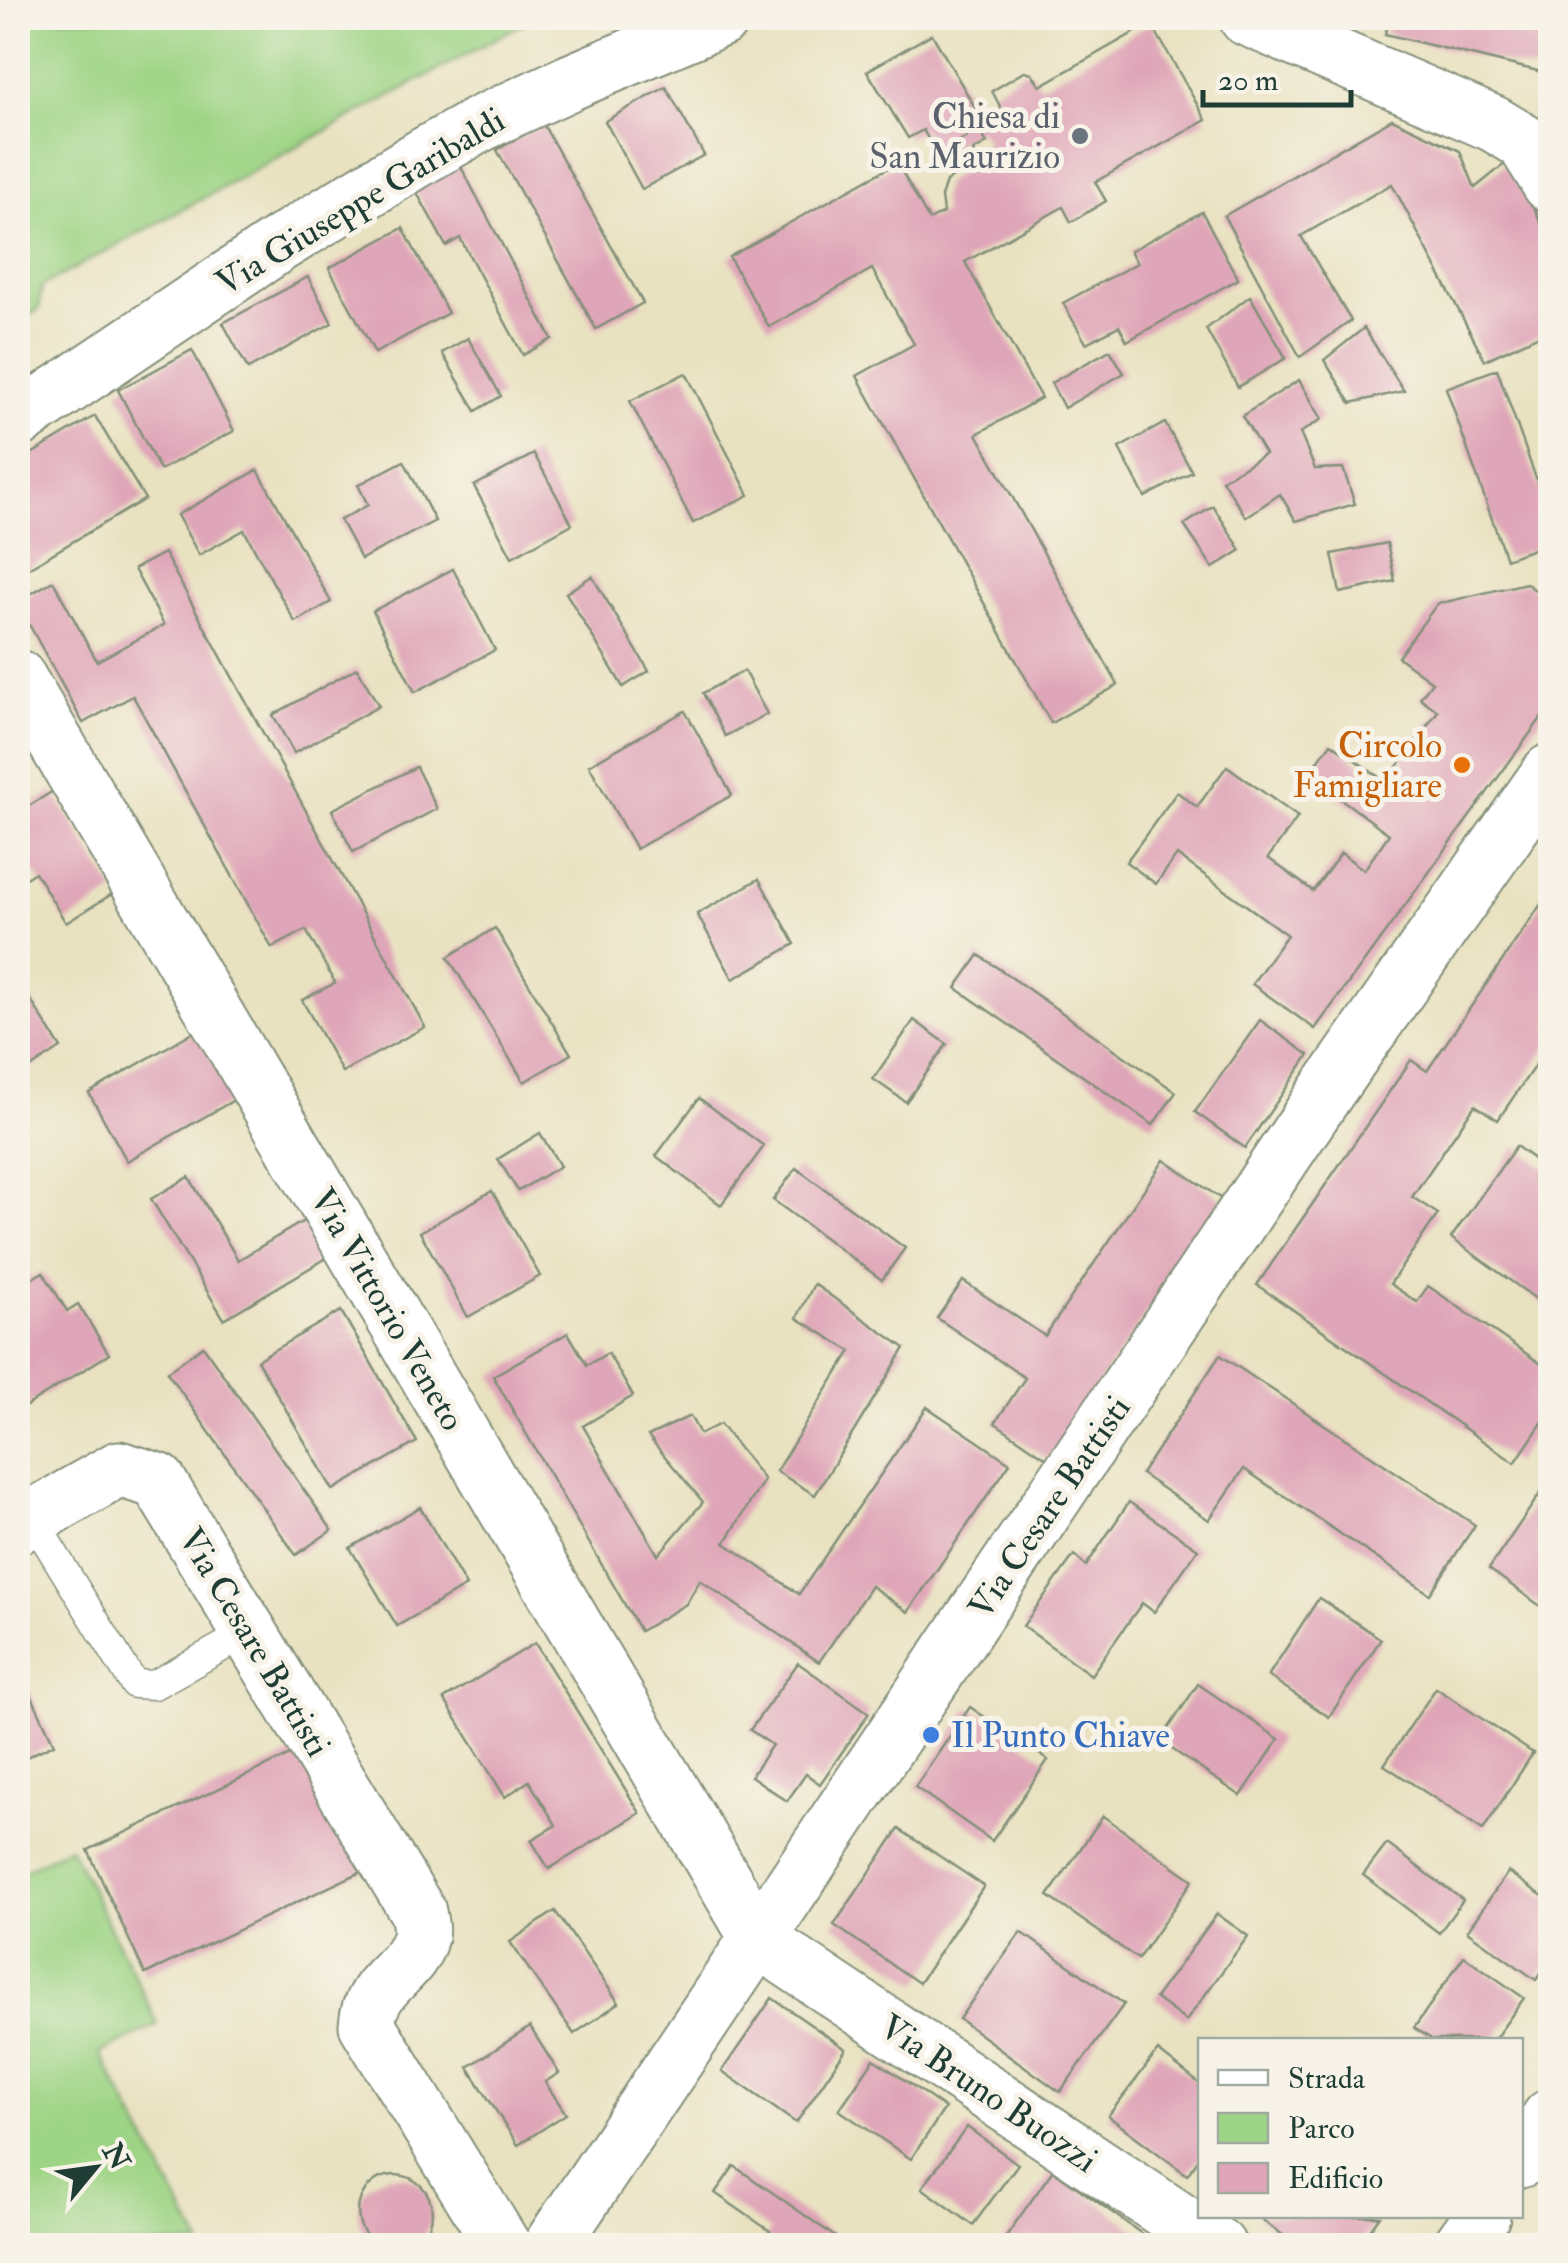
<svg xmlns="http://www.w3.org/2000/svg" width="1568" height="2263" viewBox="0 0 1568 2263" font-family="'IM FELL Double Pica',serif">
<rect width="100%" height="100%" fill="#f7f3e8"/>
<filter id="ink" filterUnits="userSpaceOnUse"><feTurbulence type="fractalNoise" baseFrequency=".01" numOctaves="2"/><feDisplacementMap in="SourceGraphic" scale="20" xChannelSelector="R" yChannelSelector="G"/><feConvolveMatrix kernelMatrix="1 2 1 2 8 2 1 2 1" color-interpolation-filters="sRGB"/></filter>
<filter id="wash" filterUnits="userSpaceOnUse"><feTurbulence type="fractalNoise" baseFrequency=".0048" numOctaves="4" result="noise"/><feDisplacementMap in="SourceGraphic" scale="40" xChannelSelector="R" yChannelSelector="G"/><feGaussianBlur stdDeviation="2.25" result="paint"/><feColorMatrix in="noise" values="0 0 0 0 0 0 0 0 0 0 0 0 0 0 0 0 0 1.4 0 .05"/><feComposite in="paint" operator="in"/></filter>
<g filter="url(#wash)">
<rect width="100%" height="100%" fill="#e9e2c1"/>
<g fill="#9ed485" stroke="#5e885c" stroke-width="2.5">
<polygon points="18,18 533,18 42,286 39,309 30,315 20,315"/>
<polygon points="70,1847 158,2024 100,2053 201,2245 18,2245 18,1874"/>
</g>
<g id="blocks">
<g fill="#dfa5b8">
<polygon points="1389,18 1550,18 1550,74 1385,34"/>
<polygon points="1151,23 1206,120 1095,182 1106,201 1071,222 1063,207 965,262 1041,398 977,434 1118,685 1051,723 857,376 914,344 872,269 769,327 729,257 897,163 929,220 943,213 941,197 946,182 976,161 973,151 987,143 979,129 938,155 923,130 908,138 867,71 932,34 983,121 1002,110 992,91 1025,71 1032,73 1040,86"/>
<polygon points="666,87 704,155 642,189 605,121"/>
<polygon points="1392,119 1460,151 1475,188 1512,158 1550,243 1550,330 1485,360 1392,184 1301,236 1351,321 1300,357 1224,216"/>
<polygon points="543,124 643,303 596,329 497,150"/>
<polygon points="460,165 552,339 523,355 460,238 446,246 415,189"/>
<polygon points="1202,212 1238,279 1127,341 1119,326 1086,343 1063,303 1137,263 1130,251"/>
<polygon points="403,228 448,313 375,353 329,268"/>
<polygon points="308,277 332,323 248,369 223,323"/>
<polygon points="1250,296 1286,358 1238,387 1206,329"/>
<polygon points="1364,328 1404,391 1351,403 1324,360"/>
<polygon points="468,338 501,396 476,411 442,353"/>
<polygon points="192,350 234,431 160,470 118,390"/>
<polygon points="1110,350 1124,373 1064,408 1051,383"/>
<polygon points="1497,369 1539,487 1550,484 1550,543 1506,559 1446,388"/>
<polygon points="686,373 749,495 693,523 630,401"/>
<polygon points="1299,380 1322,419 1300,433 1315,469 1343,468 1355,504 1296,521 1280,494 1246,517 1222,480 1265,454 1242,416"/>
<polygon points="95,416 145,499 18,574 18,462"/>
<polygon points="1165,423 1192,472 1145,497 1119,448"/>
<polygon points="534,454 572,524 512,557 474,486"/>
<polygon points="404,461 435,521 361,559 340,520 368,505 358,485"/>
<polygon points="258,470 331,602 295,622 244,530 199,555 177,515"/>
<polygon points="1213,506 1241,550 1213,568 1184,525"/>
<polygon points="1387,543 1395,581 1340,593 1332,554"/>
<polygon points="164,553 425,1027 342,1072 302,1000 335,983 306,930 272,948 133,696 83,723 18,604 18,601 53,581 97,661 164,625 134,569"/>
<polygon points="453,569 495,650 415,692 373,611"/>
<polygon points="592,576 649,671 623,687 566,593"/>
<polygon points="1526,583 1550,602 1550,706 1315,1029 1252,984 1287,935 1177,855 1156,884 1126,862 1177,792 1197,807 1227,766 1298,817 1268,858 1313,891 1341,853 1364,870 1389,834 1308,775 1331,743 1386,782 1438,711 1420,698 1432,682 1398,657 1437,604"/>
<polygon points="357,668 379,706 294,753 273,715"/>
<polygon points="744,671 767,714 725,736 703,693"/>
<polygon points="685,711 732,795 636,849 589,765"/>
<polygon points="416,767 437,809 353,852 332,810"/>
<polygon points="53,791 115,892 66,923 35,872 18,883 18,813"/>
<polygon points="759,879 795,944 733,979 697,914"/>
<polygon points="1550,891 1550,1043 1498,1120 1475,1105 1412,1197 1438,1214 1390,1284 1417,1302 1428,1286 1550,1370 1550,1411 1515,1463 1257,1285 1411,1060 1427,1071"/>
<polygon points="495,928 571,1054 524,1082 448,957"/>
<polygon points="979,955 1176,1092 1153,1125 956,988"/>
<polygon points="18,980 61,1048 18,1076"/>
<polygon points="914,1020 947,1044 906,1102 873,1079"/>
<polygon points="1260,1020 1309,1055 1245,1148 1195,1112"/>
<polygon points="195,1031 234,1100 127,1161 89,1093"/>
<polygon points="699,1098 764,1146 721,1205 656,1156"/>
<polygon points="540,1133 560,1166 518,1191 498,1159"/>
<polygon points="1516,1146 1550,1171 1550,1309 1451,1238"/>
<polygon points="1164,1160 1223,1200 1048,1459 995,1423 1025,1378 937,1318 963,1281 1045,1336"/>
<polygon points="796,1168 905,1248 882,1280 773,1200"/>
<polygon points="189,1177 238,1260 307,1219 330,1256 224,1319 151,1199"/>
<polygon points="492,1191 540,1276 468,1317 420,1232"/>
<polygon points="18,1258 31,1279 43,1272 67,1311 78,1304 109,1354 23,1408 18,1399"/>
<polygon points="814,1284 905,1348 815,1495 776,1471 851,1351 797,1318"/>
<polygon points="341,1311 417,1442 333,1490 257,1360"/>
<polygon points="568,1333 587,1365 608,1353 633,1396 583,1426 658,1555 703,1502 648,1436 690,1416 700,1434 720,1424 764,1480 725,1543 799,1594 927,1407 1010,1463 908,1612 871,1586 819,1662 700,1580 686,1604 640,1631 493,1376"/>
<polygon points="203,1346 332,1530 296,1555 167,1372"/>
<polygon points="1220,1355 1475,1525 1430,1594 1244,1469 1209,1520 1141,1474"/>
<polygon points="1550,1479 1550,1613 1489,1569"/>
<polygon points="1129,1502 1198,1549 1154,1612 1142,1603 1091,1675 1023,1626 1074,1555 1086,1566"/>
<polygon points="420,1507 466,1586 397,1626 350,1548"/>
<polygon points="1319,1598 1381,1639 1329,1717 1268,1676"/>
<polygon points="535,1643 640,1813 549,1869 531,1840 556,1825 529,1781 505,1797 444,1699"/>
<polygon points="798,1663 869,1713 820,1784 806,1774 787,1801 751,1776 772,1745 750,1730"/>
<polygon points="18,1667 54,1744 18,1761"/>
<polygon points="1198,1684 1279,1739 1241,1796 1160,1741"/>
<polygon points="1436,1688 1533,1753 1483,1830 1384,1765"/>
<polygon points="970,1707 1048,1760 992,1841 915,1787"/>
<polygon points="305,1748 363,1871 145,1974 88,1850"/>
<polygon points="1103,1816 1193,1880 1138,1959 1048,1896"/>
<polygon points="899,1829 984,1886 919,1983 834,1925"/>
<polygon points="1387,1844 1463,1900 1439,1933 1363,1875"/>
<polygon points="1508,1872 1550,1901 1550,1960 1536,1980 1467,1931"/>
<polygon points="555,1911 619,2003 574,2034 510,1942"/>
<polygon points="1217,1914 1248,1936 1186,2021 1155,1998"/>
<polygon points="1021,1932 1124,2004 1060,2092 959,2019"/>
<polygon points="1464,1956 1524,1998 1494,2040 1433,2040 1414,2028"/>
<polygon points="772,1998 846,2049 796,2123 722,2071"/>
<polygon points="530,2027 559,2073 545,2082 566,2114 518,2145 468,2067"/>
<polygon points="1158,2051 1200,2084 1200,2157 1187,2175 1108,2116"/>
<polygon points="874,2059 945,2108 911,2159 839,2110"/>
<polygon points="967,2127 1018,2164 973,2225 922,2188"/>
<polygon points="734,2166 789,2204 848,2246 760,2246 770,2231 715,2193"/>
<polygon points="1053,2170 1142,2234 1134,2246 999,2246"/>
<circle cx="395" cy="2212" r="37"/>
<polygon points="1257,2216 1380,2216 1358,2246 1298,2246"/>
</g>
</g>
</g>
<g filter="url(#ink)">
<use href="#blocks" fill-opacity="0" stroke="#84907a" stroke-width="2.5"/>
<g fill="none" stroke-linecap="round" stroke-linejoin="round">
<g stroke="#84907a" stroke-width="31">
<polyline id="service" points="32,1518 134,1684 154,1685 249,1632"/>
</g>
<g stroke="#84907a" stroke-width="59">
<g id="minor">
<polyline points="1247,18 1494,124 1524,142 1550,184"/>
<polyline points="18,420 281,243 425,155 482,123 571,82 722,18"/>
<polyline points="18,678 759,1940 1218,2246"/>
<path d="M18,1526L119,1469L158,1481L418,1912C419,1919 422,1929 420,1936C412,1973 370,1980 367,2025L503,2246"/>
<polyline points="1520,2160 1550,2117"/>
<polyline points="551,2246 1325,1094 1550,772"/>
<polyline points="1461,2246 1482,2216"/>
</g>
</g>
<use href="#service" stroke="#fff" stroke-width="28"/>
<use href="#minor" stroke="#fff" stroke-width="55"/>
</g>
</g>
<circle fill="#6b7280" stroke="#f7f3e8" stroke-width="4" cx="1080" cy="136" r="10"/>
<circle fill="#e8710a" stroke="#f7f3e8" stroke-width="4" cx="1462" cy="765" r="10"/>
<circle fill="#3f7fe0" stroke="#f7f3e8" stroke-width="4" cx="931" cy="1735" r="10"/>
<g text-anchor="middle" stroke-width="10" stroke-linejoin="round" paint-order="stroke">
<g font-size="35" fill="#5b616d" stroke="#f7f3e8" text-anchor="end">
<text x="1060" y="128">Chiesa di<tspan x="1060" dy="40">San Maurizio</tspan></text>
</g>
<g font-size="35" fill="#1f3d34" stroke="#f7f3e8">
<text transform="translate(360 201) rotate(-31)" y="12">Via Giuseppe Garibaldi</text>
<text transform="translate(388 1309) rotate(60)" y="12">Via Vittorio Veneto</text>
<text transform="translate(1049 1507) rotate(-56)" y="12">Via Cesare Battisti</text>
<text transform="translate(255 1642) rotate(59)" y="12">Via Cesare Battisti</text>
<text transform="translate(989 2093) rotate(34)" y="12">Via Bruno Buozzi</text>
</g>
<g font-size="35" fill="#c56008" stroke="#f7f3e8" text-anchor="end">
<text x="1442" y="757">Circolo<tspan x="1442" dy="40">Famigliare</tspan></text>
</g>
<g font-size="35" fill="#366cbe" stroke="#f7f3e8" text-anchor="start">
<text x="951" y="1747">Il Punto Chiave</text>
</g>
</g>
<rect width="1568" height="2263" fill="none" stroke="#f7f3e8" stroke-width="60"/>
<rect x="1198" y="2038" width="325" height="180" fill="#f7f3e8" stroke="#a1aaa0" stroke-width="2.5"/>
<rect x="1218" y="2070" width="50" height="15" fill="#ffffff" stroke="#a1aaa0" stroke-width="2.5"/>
<text x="1288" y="2088" font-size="30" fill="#1f3d34">Strada</text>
<rect x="1218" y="2113" width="50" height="30" fill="#9ed485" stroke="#a1aaa0" stroke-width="2.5"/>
<text x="1288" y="2138" font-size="30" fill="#1f3d34">Parco</text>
<rect x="1218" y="2163" width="50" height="30" fill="#dfa5b8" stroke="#a1aaa0" stroke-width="2.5"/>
<text x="1288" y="2188" font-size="30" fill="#1f3d34">Edificio</text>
<g transform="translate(95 2168) rotate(61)" stroke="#f7f3e8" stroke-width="8" paint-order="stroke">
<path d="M0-8L18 38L0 25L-18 38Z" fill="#1f3d34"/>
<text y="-15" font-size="28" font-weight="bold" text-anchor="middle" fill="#1f3d34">N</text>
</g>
<path d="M1203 90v15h148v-15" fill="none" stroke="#1f3d34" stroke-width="5"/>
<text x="1218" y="90" font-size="30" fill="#1f3d34" stroke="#f7f3e8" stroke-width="8" paint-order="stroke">20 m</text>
</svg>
